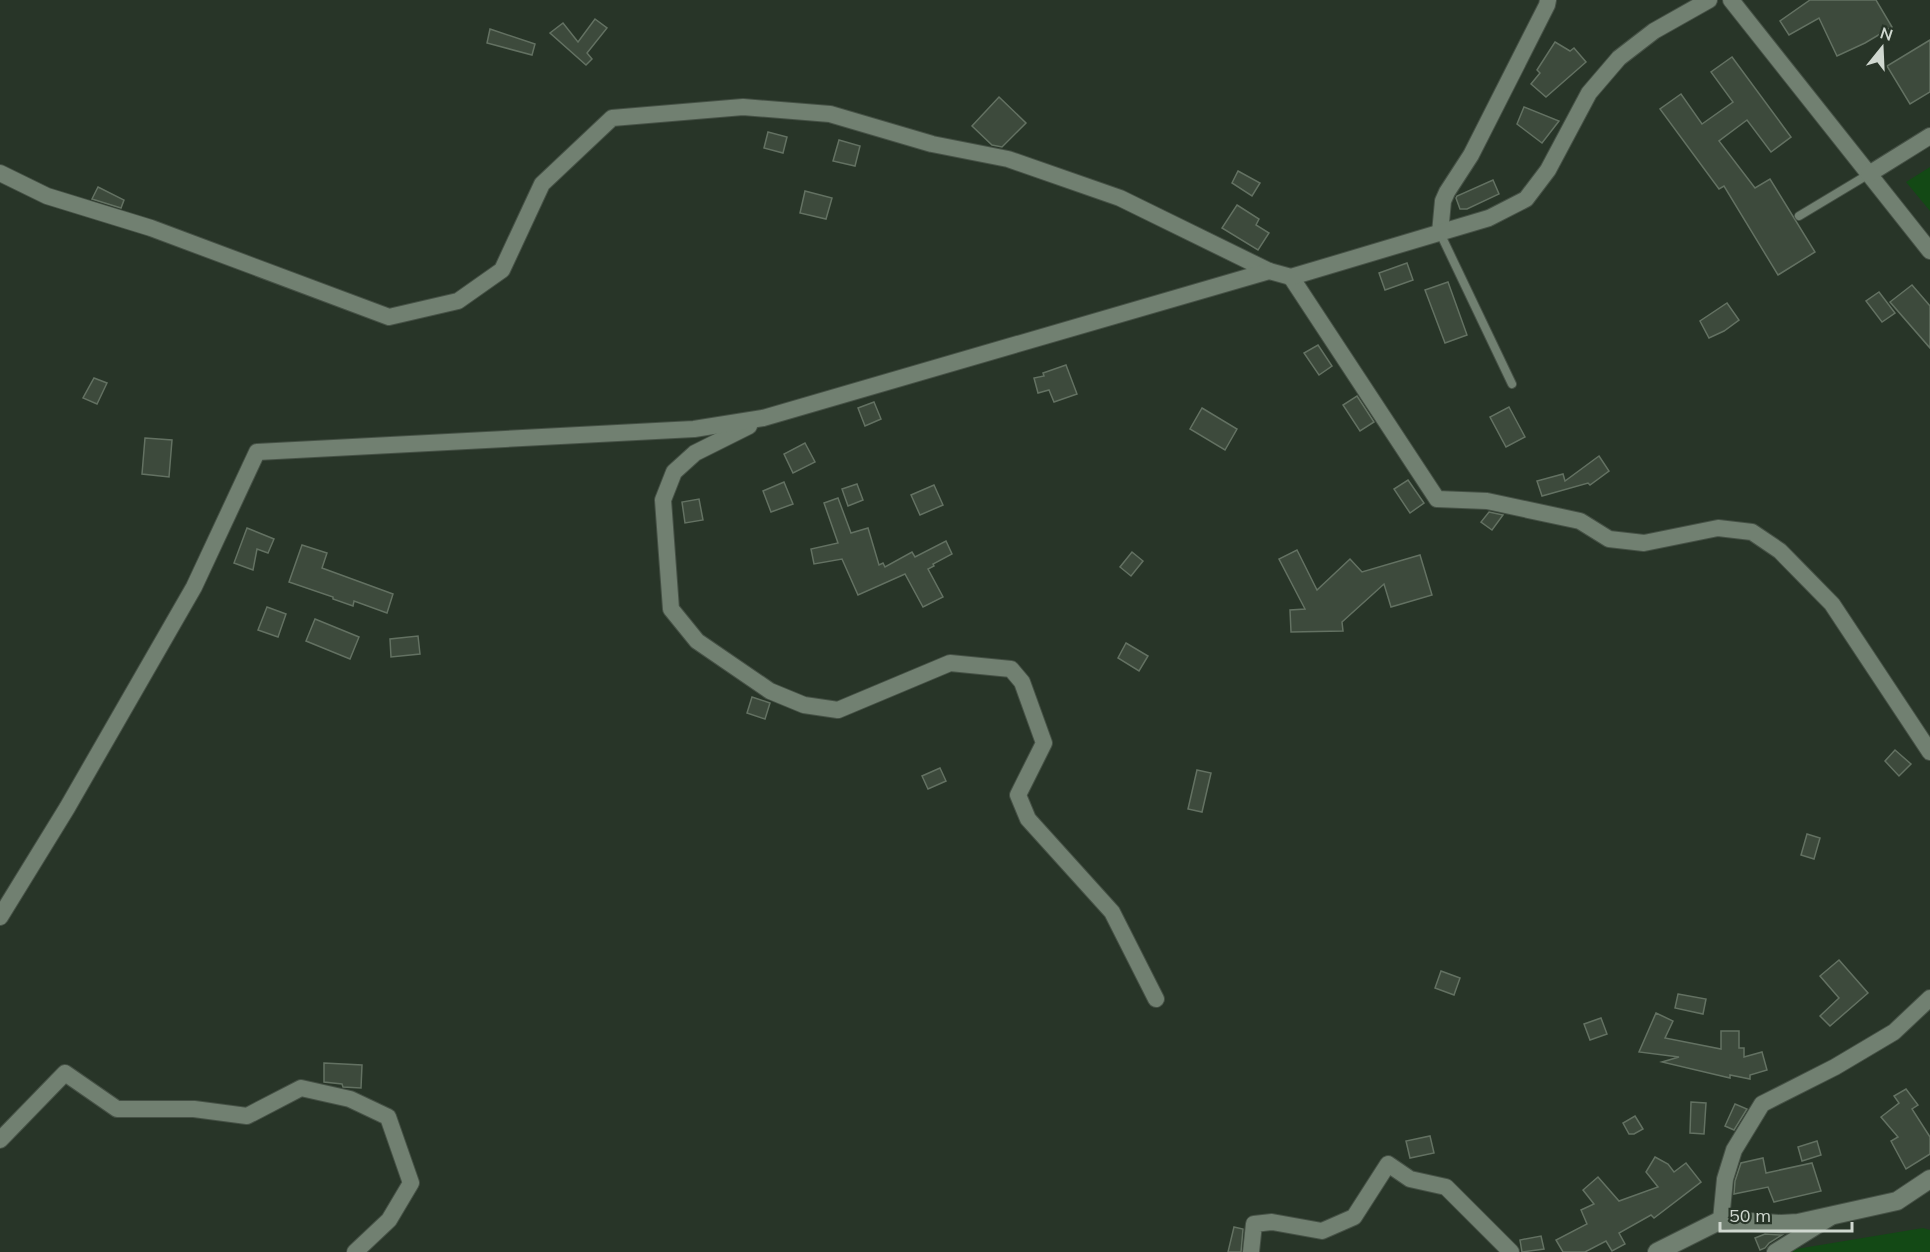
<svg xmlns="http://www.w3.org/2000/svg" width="1930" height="1252" viewBox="0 0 1930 1252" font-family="Mulish,sans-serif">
<rect width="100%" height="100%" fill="#283528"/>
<g fill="#134915">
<polygon points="1930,167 1930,211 1906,182"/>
<polygon points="1923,1228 1930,1230 1930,1252 1789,1252 1796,1249"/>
</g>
<g fill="#3d4a3c" stroke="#637162" stroke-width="1.5">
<polygon points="1810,0 1876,0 1892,27 1865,43 1837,56 1819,18 1789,35 1780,21"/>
<polygon points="595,19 607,28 587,53 592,59 586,65 550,33 563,23 578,42"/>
<polygon points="490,29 535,44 532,55 487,43"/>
<polygon points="1930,40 1930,92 1910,104 1887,66"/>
<polygon points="1555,42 1570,51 1574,48 1586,62 1546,97 1531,84 1540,73 1537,70"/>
<polygon points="1732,57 1791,137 1771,152 1747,120 1719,141 1755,188 1770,179 1815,252 1778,275 1724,186 1719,189 1660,109 1681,94 1702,124 1733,102 1711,72"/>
<polygon points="999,97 1026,123 1002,147 992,145 972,126"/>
<polygon points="1524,107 1559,121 1542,143 1517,124"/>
<polygon points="768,132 787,137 783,153 764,148"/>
<polygon points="839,140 860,146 855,166 833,161"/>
<polygon points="1238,171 1260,183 1252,196 1232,183"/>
<polygon points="1493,180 1499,194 1467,209 1460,209 1456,198 1457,196"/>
<polygon points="98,187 124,200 121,208 92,199"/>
<polygon points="805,191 832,198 826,219 800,213"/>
<polygon points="1237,205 1259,219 1256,225 1269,233 1258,250 1222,228"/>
<polygon points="1407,263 1413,280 1385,290 1379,273"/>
<polygon points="1448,282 1467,335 1445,343 1425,290"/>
<polygon points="1912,285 1930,306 1930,348 1890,302"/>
<polygon points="1879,292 1895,313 1882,322 1866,301"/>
<polygon points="1727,303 1739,320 1724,331 1709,338 1700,321"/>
<polygon points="1318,345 1332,366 1319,375 1304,353"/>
<polygon points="1066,365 1077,394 1054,402 1049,390 1038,393 1034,378 1044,376 1043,373"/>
<polygon points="94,378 107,383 97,404 83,398"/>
<polygon points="1357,396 1374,422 1360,431 1343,405"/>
<polygon points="874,402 881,419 865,426 858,408"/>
<polygon points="1509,407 1525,437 1506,447 1490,417"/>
<polygon points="1202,408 1237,429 1225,450 1190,429"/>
<polygon points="145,438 172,440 169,477 142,474"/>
<polygon points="805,443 815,462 793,473 784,454"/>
<polygon points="1599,456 1609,471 1590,485 1588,483 1542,496 1537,481 1563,474 1565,481"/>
<polygon points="1408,480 1424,503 1410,513 1394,489"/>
<polygon points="784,482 793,504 771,512 763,491"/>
<polygon points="857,484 863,500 848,506 842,489"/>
<polygon points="934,485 943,505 920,515 911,495"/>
<polygon points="838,498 851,533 868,528 879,565 883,563 885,567 912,552 915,557 946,541 952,554 933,564 934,566 928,569 943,597 923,607 905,574 858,595 842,559 814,564 811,549 838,543 824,503"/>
<polygon points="699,499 703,520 685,523 682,502"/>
<polygon points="1489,512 1503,515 1492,530 1481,522"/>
<polygon points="247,528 274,539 268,553 257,549 253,570 234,563"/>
<polygon points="302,545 327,553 322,568 393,594 387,613 354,601 353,606 333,599 333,597 289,582"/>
<polygon points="1297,550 1317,590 1350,559 1362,572 1420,555 1432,595 1391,607 1384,584 1342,622 1343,631 1291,632 1290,610 1305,609 1279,559"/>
<polygon points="1132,552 1143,561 1131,576 1120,567"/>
<polygon points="267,607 286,614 278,637 258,630"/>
<polygon points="315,619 359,637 350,659 306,641"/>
<polygon points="418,636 420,654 391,657 390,639"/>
<polygon points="1126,643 1148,656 1139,671 1118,658"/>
<polygon points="752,697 770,703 765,719 747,713"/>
<polygon points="1895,750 1911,764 1899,776 1885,761"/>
<polygon points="940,768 946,781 928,789 922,776"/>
<polygon points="1197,770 1211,773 1202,812 1188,809"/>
<polygon points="1807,834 1820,838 1814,859 1801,855"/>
<polygon points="1839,960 1868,993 1830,1026 1820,1016 1839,998 1820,976"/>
<polygon points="1441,971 1460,978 1454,995 1435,988"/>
<polygon points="1678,994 1706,999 1703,1014 1675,1008"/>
<polygon points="1656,1013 1673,1021 1665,1038 1721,1049 1721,1031 1739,1031 1739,1048 1744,1048 1744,1057 1762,1052 1767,1070 1750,1075 1750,1079 1730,1075 1730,1078 1662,1062 1679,1057 1639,1052"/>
<polygon points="1601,1018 1607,1034 1590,1040 1584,1024"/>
<polygon points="324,1063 362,1065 361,1088 343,1087 342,1084 324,1082"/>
<polygon points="1906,1089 1918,1105 1912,1109 1930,1137 1930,1154 1906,1169 1891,1141 1898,1137 1881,1117 1899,1103 1894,1096"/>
<polygon points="1691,1102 1706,1103 1704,1134 1690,1133"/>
<polygon points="1735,1104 1747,1109 1734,1130 1725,1126"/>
<polygon points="1635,1116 1643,1129 1634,1134 1629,1134 1623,1123"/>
<polygon points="1430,1136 1434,1153 1410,1158 1406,1141"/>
<polygon points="1817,1141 1821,1155 1802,1161 1798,1147"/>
<polygon points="1655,1157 1668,1164 1674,1172 1686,1163 1701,1182 1654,1218 1651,1215 1619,1233 1625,1244 1612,1251 1606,1241 1585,1252 1563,1252 1556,1240 1587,1224 1581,1210 1594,1204 1583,1190 1598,1177 1619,1201 1658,1187 1646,1172"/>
<polygon points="1763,1158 1766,1173 1812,1163 1821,1191 1774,1202 1768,1187 1734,1194 1735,1181 1741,1163"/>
<polygon points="1234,1227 1243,1229 1241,1252 1228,1252"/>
<polygon points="1765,1234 1780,1235 1782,1235 1769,1243 1765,1248 1760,1250 1755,1238"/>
<polygon points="1541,1236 1544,1249 1522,1252 1520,1240"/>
</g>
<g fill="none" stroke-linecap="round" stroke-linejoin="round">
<g stroke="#465146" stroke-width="10">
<g id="lane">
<polyline points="1799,216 1869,174"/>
<polyline points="1440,233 1512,384"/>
</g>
</g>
<g stroke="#465146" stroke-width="18">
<g id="street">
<polyline points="1731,0 1930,251"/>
<polyline points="0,173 47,196 151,228 389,317 458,301 502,270 542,184 612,118 743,107 830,114 932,144 1008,159 1120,198 1269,271"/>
<polyline points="1869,174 1930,136"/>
<polyline points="1440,233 1443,201 1447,192 1471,155 1547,5 1548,0"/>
<polyline points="1291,277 1437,499 1487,501 1580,521 1609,539 1644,543 1718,528 1752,532 1780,551 1832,604 1930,752"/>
<polyline points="749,426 695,453 674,472 663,500 671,609 697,641 770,691 804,705 838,710 950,663 1011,669 1022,682 1044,743 1018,795 1028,819 1112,912 1156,999"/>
<polyline points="0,917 67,808 194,587 257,452 694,429 763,418 1269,271 1291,277 1489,218 1526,199 1548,170 1589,93 1619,58 1654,31 1709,0"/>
<polyline points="0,1140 65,1073 117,1109 194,1109 247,1116 301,1088 350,1099 388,1117 411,1183 389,1220 355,1252"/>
<polyline points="1721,1220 1725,1179 1734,1150 1762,1104 1835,1067 1894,1032 1930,998"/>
<polyline points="1251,1252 1254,1224 1272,1222 1322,1231 1354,1217 1388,1164 1410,1179 1446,1187 1511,1252"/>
<polyline points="1775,1252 1831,1217"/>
</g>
</g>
<g stroke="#465146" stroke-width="20">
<polyline id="secondary" points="1657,1252 1721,1220 1781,1224 1798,1223 1897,1201 1930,1179"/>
</g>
<use href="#lane" stroke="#718071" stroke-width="8"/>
<use href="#street" stroke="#718071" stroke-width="16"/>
<use href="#secondary" stroke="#718071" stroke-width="18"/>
</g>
<g transform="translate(1882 48) rotate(18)" stroke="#283528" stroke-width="4.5" paint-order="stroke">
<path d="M0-4.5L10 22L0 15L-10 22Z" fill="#d0d8d0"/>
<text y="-9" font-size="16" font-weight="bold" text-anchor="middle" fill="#d0d8d0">N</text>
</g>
<path d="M1720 1222v9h132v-9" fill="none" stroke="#d0d8d0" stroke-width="3"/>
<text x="1729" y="1222" font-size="18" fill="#d0d8d0" stroke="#283528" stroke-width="4.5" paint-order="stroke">50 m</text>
</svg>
